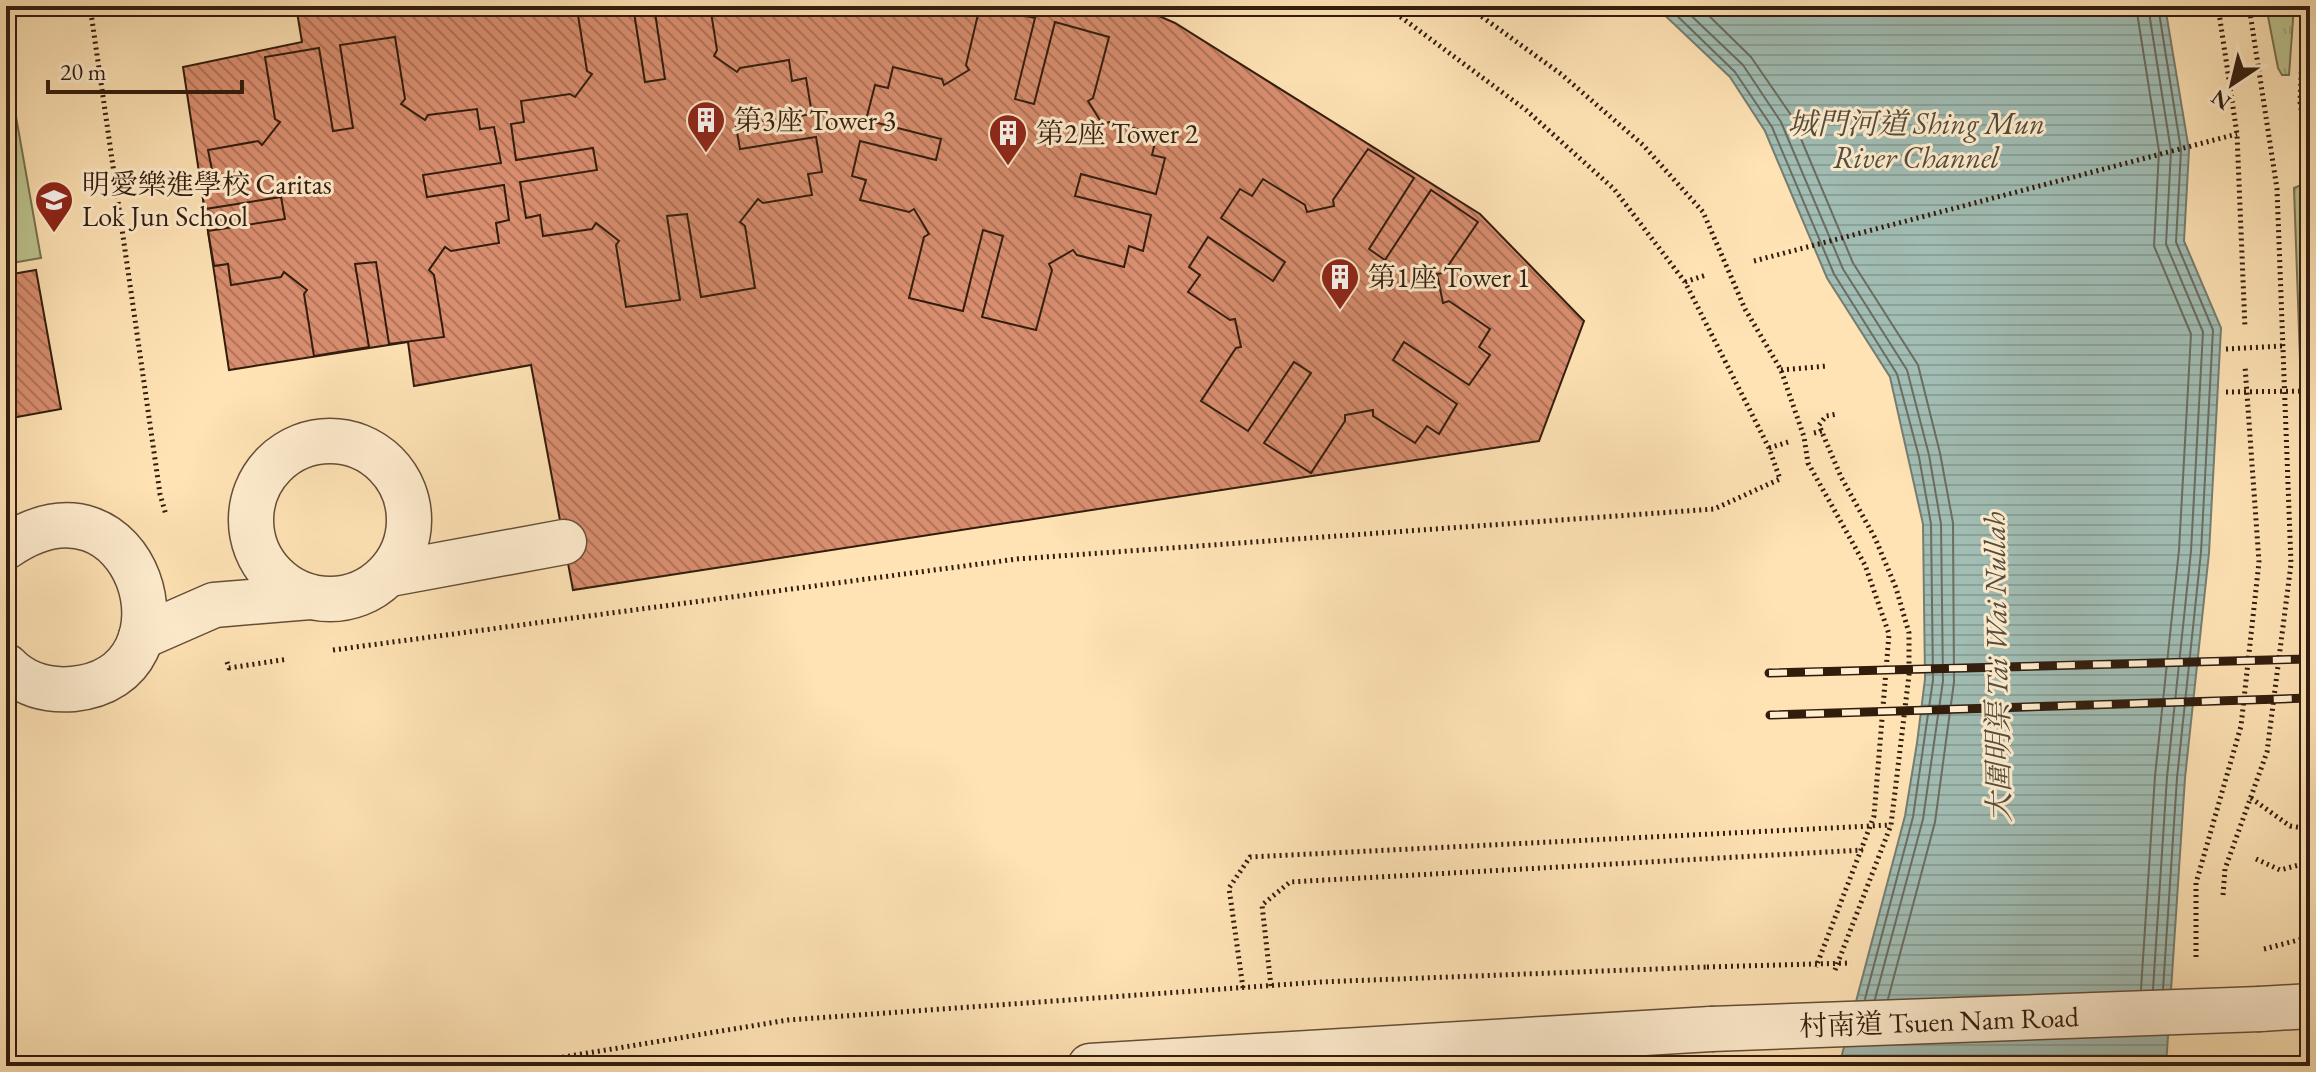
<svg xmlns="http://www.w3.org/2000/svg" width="2316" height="1072" viewBox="0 0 2316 1072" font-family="'EB Garamond','Noto Serif TC',serif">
<defs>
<pattern id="grass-tufts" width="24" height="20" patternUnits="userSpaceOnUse" patternTransform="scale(2)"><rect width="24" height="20" fill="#bcc490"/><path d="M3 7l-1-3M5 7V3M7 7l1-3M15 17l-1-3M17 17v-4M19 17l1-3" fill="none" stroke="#a2a87b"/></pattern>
<pattern id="water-rules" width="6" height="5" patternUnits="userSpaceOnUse" patternTransform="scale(2)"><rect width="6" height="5" fill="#a1bdb4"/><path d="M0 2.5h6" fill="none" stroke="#8ba29a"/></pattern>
<pattern id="building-back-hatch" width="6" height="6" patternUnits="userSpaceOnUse" patternTransform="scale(2)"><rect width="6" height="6" fill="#d98e6f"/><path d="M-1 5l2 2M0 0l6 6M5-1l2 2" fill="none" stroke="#b1735a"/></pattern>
</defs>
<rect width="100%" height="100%" fill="#ffe3b5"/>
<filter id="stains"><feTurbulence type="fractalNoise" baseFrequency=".0025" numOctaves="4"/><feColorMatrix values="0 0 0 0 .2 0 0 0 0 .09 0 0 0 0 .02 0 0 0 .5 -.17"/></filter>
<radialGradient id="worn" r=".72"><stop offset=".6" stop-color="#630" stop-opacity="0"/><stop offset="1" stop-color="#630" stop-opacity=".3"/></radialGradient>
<g fill="url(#grass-tufts)" stroke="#77704e" stroke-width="2">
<polygon points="2266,6 2294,6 2289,75 2282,75 2278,68"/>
<polygon points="2304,184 2310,195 2308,367 2300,359 2294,188"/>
</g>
<polygon fill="#bcc490" stroke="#77704e" stroke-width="2" points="6,60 41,258 6,264"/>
<polygon fill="url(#water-rules)" stroke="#757d71" stroke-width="2" points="1655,6 2165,6 2189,150 2184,241 2221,328 2209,553 2185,778 2166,1066 1839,1066 1905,816 1917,743 1925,679 1923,524 1890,377 1827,278 1765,131 1730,77"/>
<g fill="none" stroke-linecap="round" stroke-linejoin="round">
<g stroke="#6a6d60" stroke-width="2">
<polyline points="1667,6 1735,72 1772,127 1834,274 1897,374 1919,457 1931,524 1933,680 1913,817 1865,999"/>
<polyline points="1681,6 1743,65 1781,122 1843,269 1907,370 1929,455 1941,524 1943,681 1923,819 1875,999"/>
<polyline points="1699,6 1751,57 1791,115 1853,263 1918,365 1940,453 1953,523 1954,682 1935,822 1888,999"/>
<polyline points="2136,6 2159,151 2154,246 2191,334 2179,550 2155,776 2141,989"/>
<polyline points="2148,6 2171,151 2166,244 2203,332 2191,551 2167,777 2153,989"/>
<polyline points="2158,6 2181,150 2176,242 2213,330 2201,552 2177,778 2163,989"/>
</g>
</g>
<g fill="url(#building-back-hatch)" stroke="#321d0d" stroke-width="2">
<polygon points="296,6 1136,6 1175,23 1480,214 1584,321 1539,441 573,590 531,365 414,386 408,342 229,370 183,67 302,42"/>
<polygon points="594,6 633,6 645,82 665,79 654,6 710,6 717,50 714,56 737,72 740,68 789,60 792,81 806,78 812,114 736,126 740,149 816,137 822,172 808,174 812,195 763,203 758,199 740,222 745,226 755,288 701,297 687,214 667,216 680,300 626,307 616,245 619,241 596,223 592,229 543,236 540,215 526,218 520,182 597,170 593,148 516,160 511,124 524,122 521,101 570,94 575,97 592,74 587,71 577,9"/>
<polygon points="980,6 1035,18 1015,99 1034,104 1055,22 1109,37 1093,98 1088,101 1103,125 1109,122 1157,134 1152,155 1165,158 1156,194 1081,174 1075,196 1151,215 1143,251 1129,246 1124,267 1077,255 1073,250 1049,264 1052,270 1036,330 982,317 1003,236 983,230 963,311 909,298 924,237 929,234 914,209 909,212 860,200 866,180 852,176 860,141 936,160 941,139 866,120 875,85 888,88 893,67 942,79 944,85 969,70 966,65"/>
<polygon points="395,37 405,99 401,104 425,120 428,115 477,109 480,129 494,127 501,163 423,175 427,197 504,185 509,220 496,223 499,243 451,251 445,247 429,270 434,275 444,337 389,344 376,262 355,264 369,347 314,356 304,294 307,290 284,272 281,277 231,285 228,264 214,266 208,231 285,219 281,197 205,209 198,173 212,170 208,150 258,141 262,145 280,122 275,119 265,57 319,48 333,131 353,128 340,45"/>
<polygon points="1368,149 1414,178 1369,249 1385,260 1431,190 1478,222 1443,273 1437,274 1443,303 1449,301 1490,329 1479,347 1490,355 1469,385 1404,342 1393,360 1457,404 1439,434 1427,426 1415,443 1373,416 1373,410 1345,415 1345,421 1311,473 1264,443 1311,373 1294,362 1248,431 1201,401 1236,348 1241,347 1235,319 1230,320 1188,292 1200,275 1189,267 1208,237 1273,281 1285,262 1221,218 1240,189 1252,196 1263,179 1305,205 1307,212 1334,206 1333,200"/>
<polygon points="36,270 61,409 6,419 6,275"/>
</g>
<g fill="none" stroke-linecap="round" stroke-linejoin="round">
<g stroke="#654e37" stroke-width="47">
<g id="minor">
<circle cx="330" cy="520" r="79"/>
<path d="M6,547C137,457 205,676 73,689C48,691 24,685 6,666"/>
<polyline points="390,574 564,542"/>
<polyline points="141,637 214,605 310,597"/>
<polyline points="2260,1009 2310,1006"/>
<polyline points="1090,1066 1711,1029"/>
</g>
</g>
<g stroke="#321d0d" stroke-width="5" stroke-dasharray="2 4" stroke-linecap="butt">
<polyline points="90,6 160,494 166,515"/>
<polyline points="1467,6 1561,74 1643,145 1703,212 1745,309 1781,370 1804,437 1808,463 1865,565 1889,634 1874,816 1816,967"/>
<polyline points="2218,6 2237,134 2245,328"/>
<polyline points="2304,6 2300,102 2310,166"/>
<polyline points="1754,261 2237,134"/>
<polyline points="1685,282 1706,275"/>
<polyline points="2226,349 2282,346"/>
<polyline points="1781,370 1827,366"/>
<polyline points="2226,392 2310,391"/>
<polyline points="1814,433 1822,431"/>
<polyline points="1769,448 1788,442"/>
<polyline points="333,650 1017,559 1714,509 1780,479 1769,448 1685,282 1614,189 1526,110 1386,6"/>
<polyline points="227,662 229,668 288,659"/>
<polyline points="2251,798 2290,826 2310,829"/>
<polyline points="2256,859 2280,870 2310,862"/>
<polyline points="2223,895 2225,869 2267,752 2291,564 2277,189 2249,6"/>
<polyline points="2264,949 2310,937"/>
<polyline points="2196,957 2196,883 2241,726 2259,562 2245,366"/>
<polyline points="1835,970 1891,825 1909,675 1909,633 1896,588 1875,538 1841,477 1819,425 1826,416 1837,414"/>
<polyline points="1271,986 1262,905 1290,882 1863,850"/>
<polyline points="1243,988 1229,888 1250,857 1891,825"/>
<polyline points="509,1066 788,1020 1320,982 1707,967"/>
</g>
<use href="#minor" stroke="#ffedcf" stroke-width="44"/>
<g stroke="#321d0d" stroke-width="9">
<g id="rail">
<polyline points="1769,673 2310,659"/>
<polyline points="1770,715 2310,698"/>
</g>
</g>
<use href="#rail" stroke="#ffedcf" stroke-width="6" stroke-dasharray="18" stroke-linecap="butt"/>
<g stroke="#654e37" stroke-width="47" stroke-linecap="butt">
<polyline id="minor-bridge" points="1711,1029 2260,1009"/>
</g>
<polyline stroke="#321d0d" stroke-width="5" stroke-dasharray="2 4" stroke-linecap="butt" points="1707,967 1851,963"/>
<use href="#minor-bridge" stroke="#ffedcf" stroke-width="44"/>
</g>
<defs>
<g id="building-pin" transform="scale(2)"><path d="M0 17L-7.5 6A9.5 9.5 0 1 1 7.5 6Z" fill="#8f2418" stroke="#ffedcf"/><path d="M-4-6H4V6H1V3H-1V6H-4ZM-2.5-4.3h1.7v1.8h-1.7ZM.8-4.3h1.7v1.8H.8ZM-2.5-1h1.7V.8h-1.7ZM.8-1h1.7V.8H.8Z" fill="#fff"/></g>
<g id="school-pin" transform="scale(2)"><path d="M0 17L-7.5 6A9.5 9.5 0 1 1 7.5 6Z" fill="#8f2418" stroke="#ffedcf"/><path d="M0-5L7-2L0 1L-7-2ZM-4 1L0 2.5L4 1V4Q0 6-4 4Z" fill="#fff"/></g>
</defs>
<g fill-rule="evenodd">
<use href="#building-pin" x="706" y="120"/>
<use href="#building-pin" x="1008" y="133"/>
<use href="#school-pin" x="54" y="200"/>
<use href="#building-pin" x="1340" y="277"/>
</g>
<g text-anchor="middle" stroke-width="6" stroke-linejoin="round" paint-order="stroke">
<g font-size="28" fill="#321d0d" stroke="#ffedcf" text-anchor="start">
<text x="734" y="130">第3座 Tower 3</text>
<text x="1036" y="143">第2座 Tower 2</text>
<text x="82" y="194">明愛樂進學校 Caritas<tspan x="82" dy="32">Lok Jun School</tspan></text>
<text x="1368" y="287">第1座 Tower 1</text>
</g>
<g font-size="28" fill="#321d0d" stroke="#ffedcf">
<text transform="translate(1939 1021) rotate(-2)" y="10">村南道 Tsuen Nam Road</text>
</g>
<g font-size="30" font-style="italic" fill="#534d3f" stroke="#ffedcf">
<text x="1916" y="134">城門河道 Shing Mun<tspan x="1916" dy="34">River Channel</tspan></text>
<text transform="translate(1997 667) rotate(-91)" y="10">大圍明渠 Tai Wai Nullah</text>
</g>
</g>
<rect width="2316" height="1072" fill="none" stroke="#ffe3b5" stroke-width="32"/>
<rect x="8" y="8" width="2300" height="1056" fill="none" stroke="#321d0d" stroke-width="4"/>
<rect x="16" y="16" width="2284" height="1040" fill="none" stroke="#321d0d" stroke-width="2"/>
<g transform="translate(2232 84) rotate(215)" stroke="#ffedcf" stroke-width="6" paint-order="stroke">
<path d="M0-6L14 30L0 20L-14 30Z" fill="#321d0d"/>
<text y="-12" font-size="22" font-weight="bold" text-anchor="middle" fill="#321d0d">N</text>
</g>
<path d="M48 80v12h194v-12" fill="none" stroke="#321d0d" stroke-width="4"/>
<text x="60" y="80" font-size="24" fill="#321d0d" stroke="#ffedcf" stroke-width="6" paint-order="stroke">20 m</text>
<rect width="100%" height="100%" filter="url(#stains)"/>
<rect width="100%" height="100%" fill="url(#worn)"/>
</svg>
